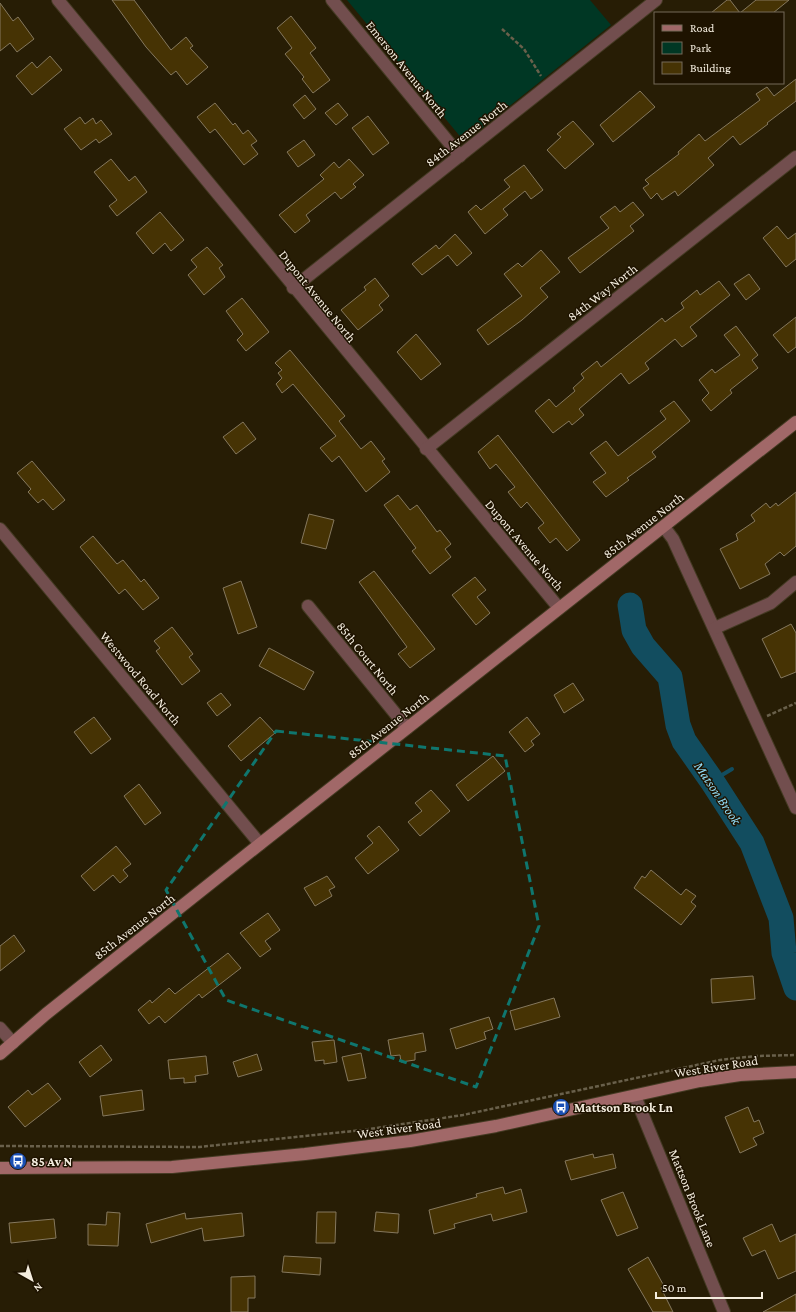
<svg xmlns="http://www.w3.org/2000/svg" width="796" height="1312" viewBox="0 0 796 1312" font-family="'Crimson Pro',serif">
<rect width="100%" height="100%" fill="#271d05"/>
<polygon fill="#003724" points="347,0 590,0 611,25 467,140 463,140"/>
<g fill="none" stroke-linecap="round" stroke-linejoin="round">
<polyline stroke="#124d5f" stroke-width="4" points="712,781 732,769"/>
<polyline stroke="#124d5f" stroke-width="25" points="630,605 634,630 643,646 670,677 678,725 684,741 712,781 752,843 781,918 784,953 796,988"/>
</g>
<g fill="#463304" stroke="#85785e">
<polygon points="112,0 134,0 171,50 186,37 193,46 190,48 208,67 187,85 176,71 171,75 146,47"/>
<polygon points="727,0 730,0 740,13 711,13"/>
<polygon points="756,0 789,0 773,13 740,13"/>
<polygon points="0,3 13,21 18,17 34,39 17,52 10,43 0,51"/>
<polygon points="291,16 316,48 310,53 330,80 313,93 302,79 304,77 285,54 292,48 277,28"/>
<polygon points="50,56 62,70 32,95 16,76 32,62 37,68"/>
<polygon points="796,79 796,101 767,123 768,124 740,145 733,136 708,158 714,165 678,196 675,191 662,200 657,193 651,199 643,188 649,184 645,180 679,154 678,152 699,134 705,141 760,100 756,94 767,87 774,96"/>
<polygon points="640,91 655,107 613,142 600,125"/>
<polygon points="305,95 316,109 304,119 293,105"/>
<polygon points="215,103 233,125 235,123 243,134 248,130 257,141 251,145 258,154 244,165 215,129 210,133 197,117"/>
<polygon points="338,103 348,115 336,125 325,113"/>
<polygon points="368,116 389,143 373,155 352,128"/>
<polygon points="80,117 85,124 93,118 96,124 101,120 112,134 99,143 96,139 81,150 64,129"/>
<polygon points="573,121 594,144 565,169 547,150 561,137 557,134"/>
<polygon points="304,140 315,155 298,167 287,152"/>
<polygon points="111,159 129,181 135,176 147,192 117,216 109,206 117,200 94,172"/>
<polygon points="349,159 364,175 353,184 356,187 341,199 335,192 306,215 310,221 295,233 279,215 324,179 320,175 334,162 339,168"/>
<polygon points="524,165 543,190 531,199 525,191 503,209 508,215 485,234 468,212 476,205 481,210 510,187 504,180"/>
<polygon points="633,202 644,215 630,226 634,231 580,273 568,258 609,228 600,217 615,206 620,212"/>
<polygon points="160,212 184,240 171,251 165,243 153,254 136,233"/>
<polygon points="777,226 788,239 796,233 796,259 786,267 763,238"/>
<polygon points="455,234 472,253 457,266 448,255 422,275 412,264 436,245 439,249"/>
<polygon points="207,247 223,265 219,268 225,277 204,295 188,275 197,267 191,260"/>
<polygon points="541,250 560,272 540,288 548,297 522,320 488,345 477,330 522,296 504,274 518,263 522,267"/>
<polygon points="749,274 760,289 746,300 734,284"/>
<polygon points="375,278 389,296 379,305 383,310 358,330 341,310 366,290 364,287"/>
<polygon points="719,281 730,295 690,327 697,336 682,347 675,339 645,363 649,369 629,384 621,373 579,409 584,415 572,425 569,421 553,433 535,411 549,399 556,407 575,391 573,388 584,378 581,374 597,361 601,367 662,318 665,322 684,308 681,303 697,290 700,295"/>
<polygon points="242,298 269,332 246,351 237,340 243,334 226,311"/>
<polygon points="796,317 796,347 788,353 773,335"/>
<polygon points="736,326 758,355 752,360 758,368 730,390 732,393 711,411 702,400 709,393 699,380 712,369 715,373 740,355 724,335"/>
<polygon points="416,334 441,364 421,380 397,352"/>
<polygon points="290,350 345,416 339,421 361,449 371,441 385,459 382,461 390,472 366,492 339,456 332,462 320,448 336,436 293,384 282,393 276,384 282,378 278,373 282,370 275,363"/>
<polygon points="674,401 690,421 652,452 656,457 627,478 629,480 606,497 593,482 606,473 590,453 606,441 618,456 666,419 660,411"/>
<polygon points="243,422 256,439 236,454 223,437"/>
<polygon points="498,435 580,540 567,551 556,538 550,543 538,528 544,523 527,502 521,508 508,492 515,487 496,464 490,469 478,452"/>
<polygon points="32,461 65,500 53,510 43,499 38,503 28,492 31,489 17,473"/>
<polygon points="796,492 796,546 784,556 780,552 765,564 770,574 740,589 720,549 738,540 736,534 755,521 751,515 766,503 770,508 776,503 778,506"/>
<polygon points="398,495 410,510 417,505 437,532 440,530 451,544 445,549 451,557 430,574 412,551 416,548 384,505"/>
<polygon points="309,514 334,520 326,549 301,543"/>
<polygon points="93,536 117,564 123,560 141,582 144,579 159,598 143,610 125,589 119,594 80,547"/>
<polygon points="374,571 435,649 410,668 398,654 407,647 359,582"/>
<polygon points="475,577 486,590 477,597 490,613 476,625 452,595"/>
<polygon points="241,581 257,627 238,634 223,588"/>
<polygon points="791,624 796,633 796,672 781,678 762,639"/>
<polygon points="172,627 193,654 189,657 200,671 182,685 156,651 160,648 154,641"/>
<polygon points="269,648 314,672 304,690 259,666"/>
<polygon points="573,683 584,700 564,713 554,695"/>
<polygon points="221,693 231,705 217,716 207,703"/>
<polygon points="94,717 111,739 91,754 74,732"/>
<polygon points="260,717 275,733 241,761 228,746"/>
<polygon points="527,717 540,734 531,741 534,745 525,752 509,732"/>
<polygon points="493,756 505,771 468,801 456,785"/>
<polygon points="139,784 161,813 145,825 124,796"/>
<polygon points="431,790 450,811 420,836 408,822 422,811 415,803"/>
<polygon points="379,826 399,850 368,874 355,858 373,843 367,836"/>
<polygon points="116,846 131,864 123,870 128,876 120,883 113,875 94,891 81,876"/>
<polygon points="651,870 681,895 686,889 696,896 691,902 696,906 681,925 634,888 642,876 645,878"/>
<polygon points="327,876 335,887 329,890 332,896 315,906 304,888"/>
<polygon points="268,913 280,930 265,941 271,949 260,957 240,933"/>
<polygon points="14,935 25,951 0,971 0,946"/>
<polygon points="228,953 241,968 202,998 199,994 165,1023 159,1016 149,1024 138,1010 150,1000 152,1003 169,988 175,994"/>
<polygon points="753,976 755,999 712,1003 711,979"/>
<polygon points="554,998 560,1017 515,1030 510,1011"/>
<polygon points="489,1017 493,1029 484,1032 486,1039 456,1049 450,1029"/>
<polygon points="423,1033 426,1051 415,1053 415,1060 401,1062 400,1055 391,1056 388,1040"/>
<polygon points="334,1040 337,1062 324,1064 324,1060 315,1061 312,1042"/>
<polygon points="101,1045 112,1060 90,1077 79,1062"/>
<polygon points="361,1053 366,1078 348,1081 342,1057"/>
<polygon points="257,1054 262,1070 238,1077 233,1062"/>
<polygon points="206,1056 208,1074 195,1076 196,1082 184,1083 184,1078 170,1079 168,1060"/>
<polygon points="48,1083 61,1099 25,1127 8,1107 28,1090 32,1095"/>
<polygon points="142,1090 144,1110 103,1116 100,1096"/>
<polygon points="748,1107 754,1122 759,1120 764,1133 753,1138 757,1145 740,1153 725,1117"/>
<polygon points="593,1154 594,1158 613,1154 616,1168 571,1180 565,1161"/>
<polygon points="503,1187 505,1194 521,1189 527,1212 493,1221 491,1214 454,1224 455,1228 434,1234 429,1210 477,1197 476,1194"/>
<polygon points="623,1192 638,1228 617,1236 601,1200"/>
<polygon points="107,1212 120,1213 118,1246 88,1245 88,1224 106,1225"/>
<polygon points="317,1212 336,1212 335,1243 316,1243"/>
<polygon points="376,1212 399,1214 398,1233 374,1231"/>
<polygon points="185,1213 186,1219 242,1213 244,1236 204,1241 202,1228 151,1243 146,1224"/>
<polygon points="54,1219 56,1238 11,1243 9,1223"/>
<polygon points="772,1224 780,1242 796,1234 796,1271 778,1279 765,1250 752,1256 743,1238"/>
<polygon points="284,1256 321,1258 320,1275 282,1272"/>
<polygon points="648,1257 664,1286 661,1288 673,1312 653,1312 628,1269"/>
<polygon points="255,1276 255,1298 248,1298 248,1312 231,1312 231,1277"/>
<polygon points="796,1294 796,1312 763,1312"/>
</g>
<g fill="none" stroke-linecap="round" stroke-linejoin="round">
<g stroke="#443a23" stroke-width="14">
<g id="street">
<polyline points="58,0 559,608"/>
<polyline points="332,0 460,156"/>
<polyline points="293,288 656,0"/>
<polyline points="426,449 796,157"/>
<polyline points="664,527 673,539 796,808"/>
<polyline points="0,529 260,844"/>
<polyline points="308,606 407,728"/>
<polyline points="715,628 771,603 796,582"/>
<polyline points="0,1028 13,1043"/>
<polyline points="635,1096 724,1312"/>
</g>
</g>
<g stroke="#443a23" stroke-width="14">
<g id="secondary">
<polyline points="0,1054 46,1014 260,844 796,422"/>
<polyline points="0,1168 172,1167 305,1154 410,1141 496,1126 700,1081 740,1075 796,1072"/>
</g>
</g>
<g stroke="#69604b" stroke-width="2.5" stroke-dasharray="4 2" stroke-linecap="butt">
<polyline points="502,29 524,49 541,76"/>
<polyline points="767,716 796,703"/>
<polyline points="0,1146 199,1147 363,1130 463,1115 720,1060 756,1056 796,1055"/>
</g>
<use href="#street" stroke="#724e4e" stroke-width="12"/>
<use href="#secondary" stroke="#a16868" stroke-width="12"/>
</g>
<path fill="none" stroke="#0f766e" stroke-width="3" stroke-dasharray="8 5" stroke-linejoin="round" d="M276,731L505,756L539,926L476,1087L226,1000L166,890Z"/>
<defs>
<g id="bus-disc" transform="scale(0.9)"><circle r="9.5" fill="#1a4fb4" stroke="#1e1300"/><path d="M-5-6H5V4H4V6H2V4H-2V6H-4V4H-5ZM-3.5-4V0h7V-4ZM-3.5 1.2v1.5H-2V1.2ZM2 1.2v1.5H3.5V1.2Z" fill="#fff"/></g>
</defs>
<g fill-rule="evenodd">
<use href="#bus-disc" x="561" y="1107"/>
<use href="#bus-disc" x="18" y="1161"/>
</g>
<g text-anchor="middle" stroke-width="3" stroke-linejoin="round" paint-order="stroke">
<g font-size="13" fill="#f4edde" stroke="#1e1300">
<text transform="translate(407 69) rotate(51)" y="5">Emerson Avenue North</text>
<text transform="translate(466 133) rotate(-38)" y="5">84th Avenue North</text>
<text transform="translate(602 292) rotate(-38)" y="5">84th Way North</text>
<text transform="translate(318 296) rotate(51)" y="5">Dupont Avenue North</text>
<text transform="translate(643 525) rotate(-38)" y="5">85th Avenue North</text>
<text transform="translate(525 545) rotate(50)" y="5">Dupont Avenue North</text>
<text transform="translate(368 658) rotate(51)" y="5">85th Court North</text>
<text transform="translate(141 678) rotate(50)" y="5">Westwood Road North</text>
<text transform="translate(388 725) rotate(-38)" y="5">85th Avenue North</text>
<text transform="translate(134 926) rotate(-38)" y="5">85th Avenue North</text>
<text transform="translate(716 1066) rotate(-9)" y="5">West River Road</text>
<text transform="translate(399 1128) rotate(-8)" y="5">West River Road</text>
<text transform="translate(693 1198) rotate(68)" y="5">Mattson Brook Lane</text>
</g>
<g font-size="13" font-weight="bold" fill="#f4edde" stroke="#1e1300" text-anchor="start">
<text x="574" y="1112">Mattson Brook Ln</text>
<text x="31" y="1166">85 Av N</text>
</g>
<g font-size="14" font-style="italic" fill="#92ddf8" stroke="#1e1300">
<text transform="translate(718 793) rotate(56)" y="5">Matson Brook</text>
</g>
</g>
<rect x="654" y="12" width="130" height="72" fill="#1e1300" stroke="#746a59"/>
<rect x="662" y="25" width="20" height="6" fill="#a16868" stroke="#746a59"/>
<text x="690" y="32" font-size="12" fill="#f4edde">Road</text>
<rect x="662" y="42" width="20" height="12" fill="#003724" stroke="#746a59"/>
<text x="690" y="52" font-size="12" fill="#f4edde">Park</text>
<rect x="662" y="62" width="20" height="12" fill="#463304" stroke="#746a59"/>
<text x="690" y="72" font-size="12" fill="#f4edde">Building</text>
<g transform="translate(32 1280) rotate(141)" stroke="#1e1300" stroke-width="3" paint-order="stroke">
<path d="M0-3L7 15L0 10L-7 15Z" fill="#f4edde"/>
<text y="-6" font-size="11" font-weight="bold" text-anchor="middle" fill="#f4edde">N</text>
</g>
<path d="M656 1292v6h106v-6" fill="none" stroke="#f4edde" stroke-width="2"/>
<text x="662" y="1292" font-size="12" fill="#f4edde" stroke="#1e1300" stroke-width="3" paint-order="stroke">50 m</text>
</svg>
